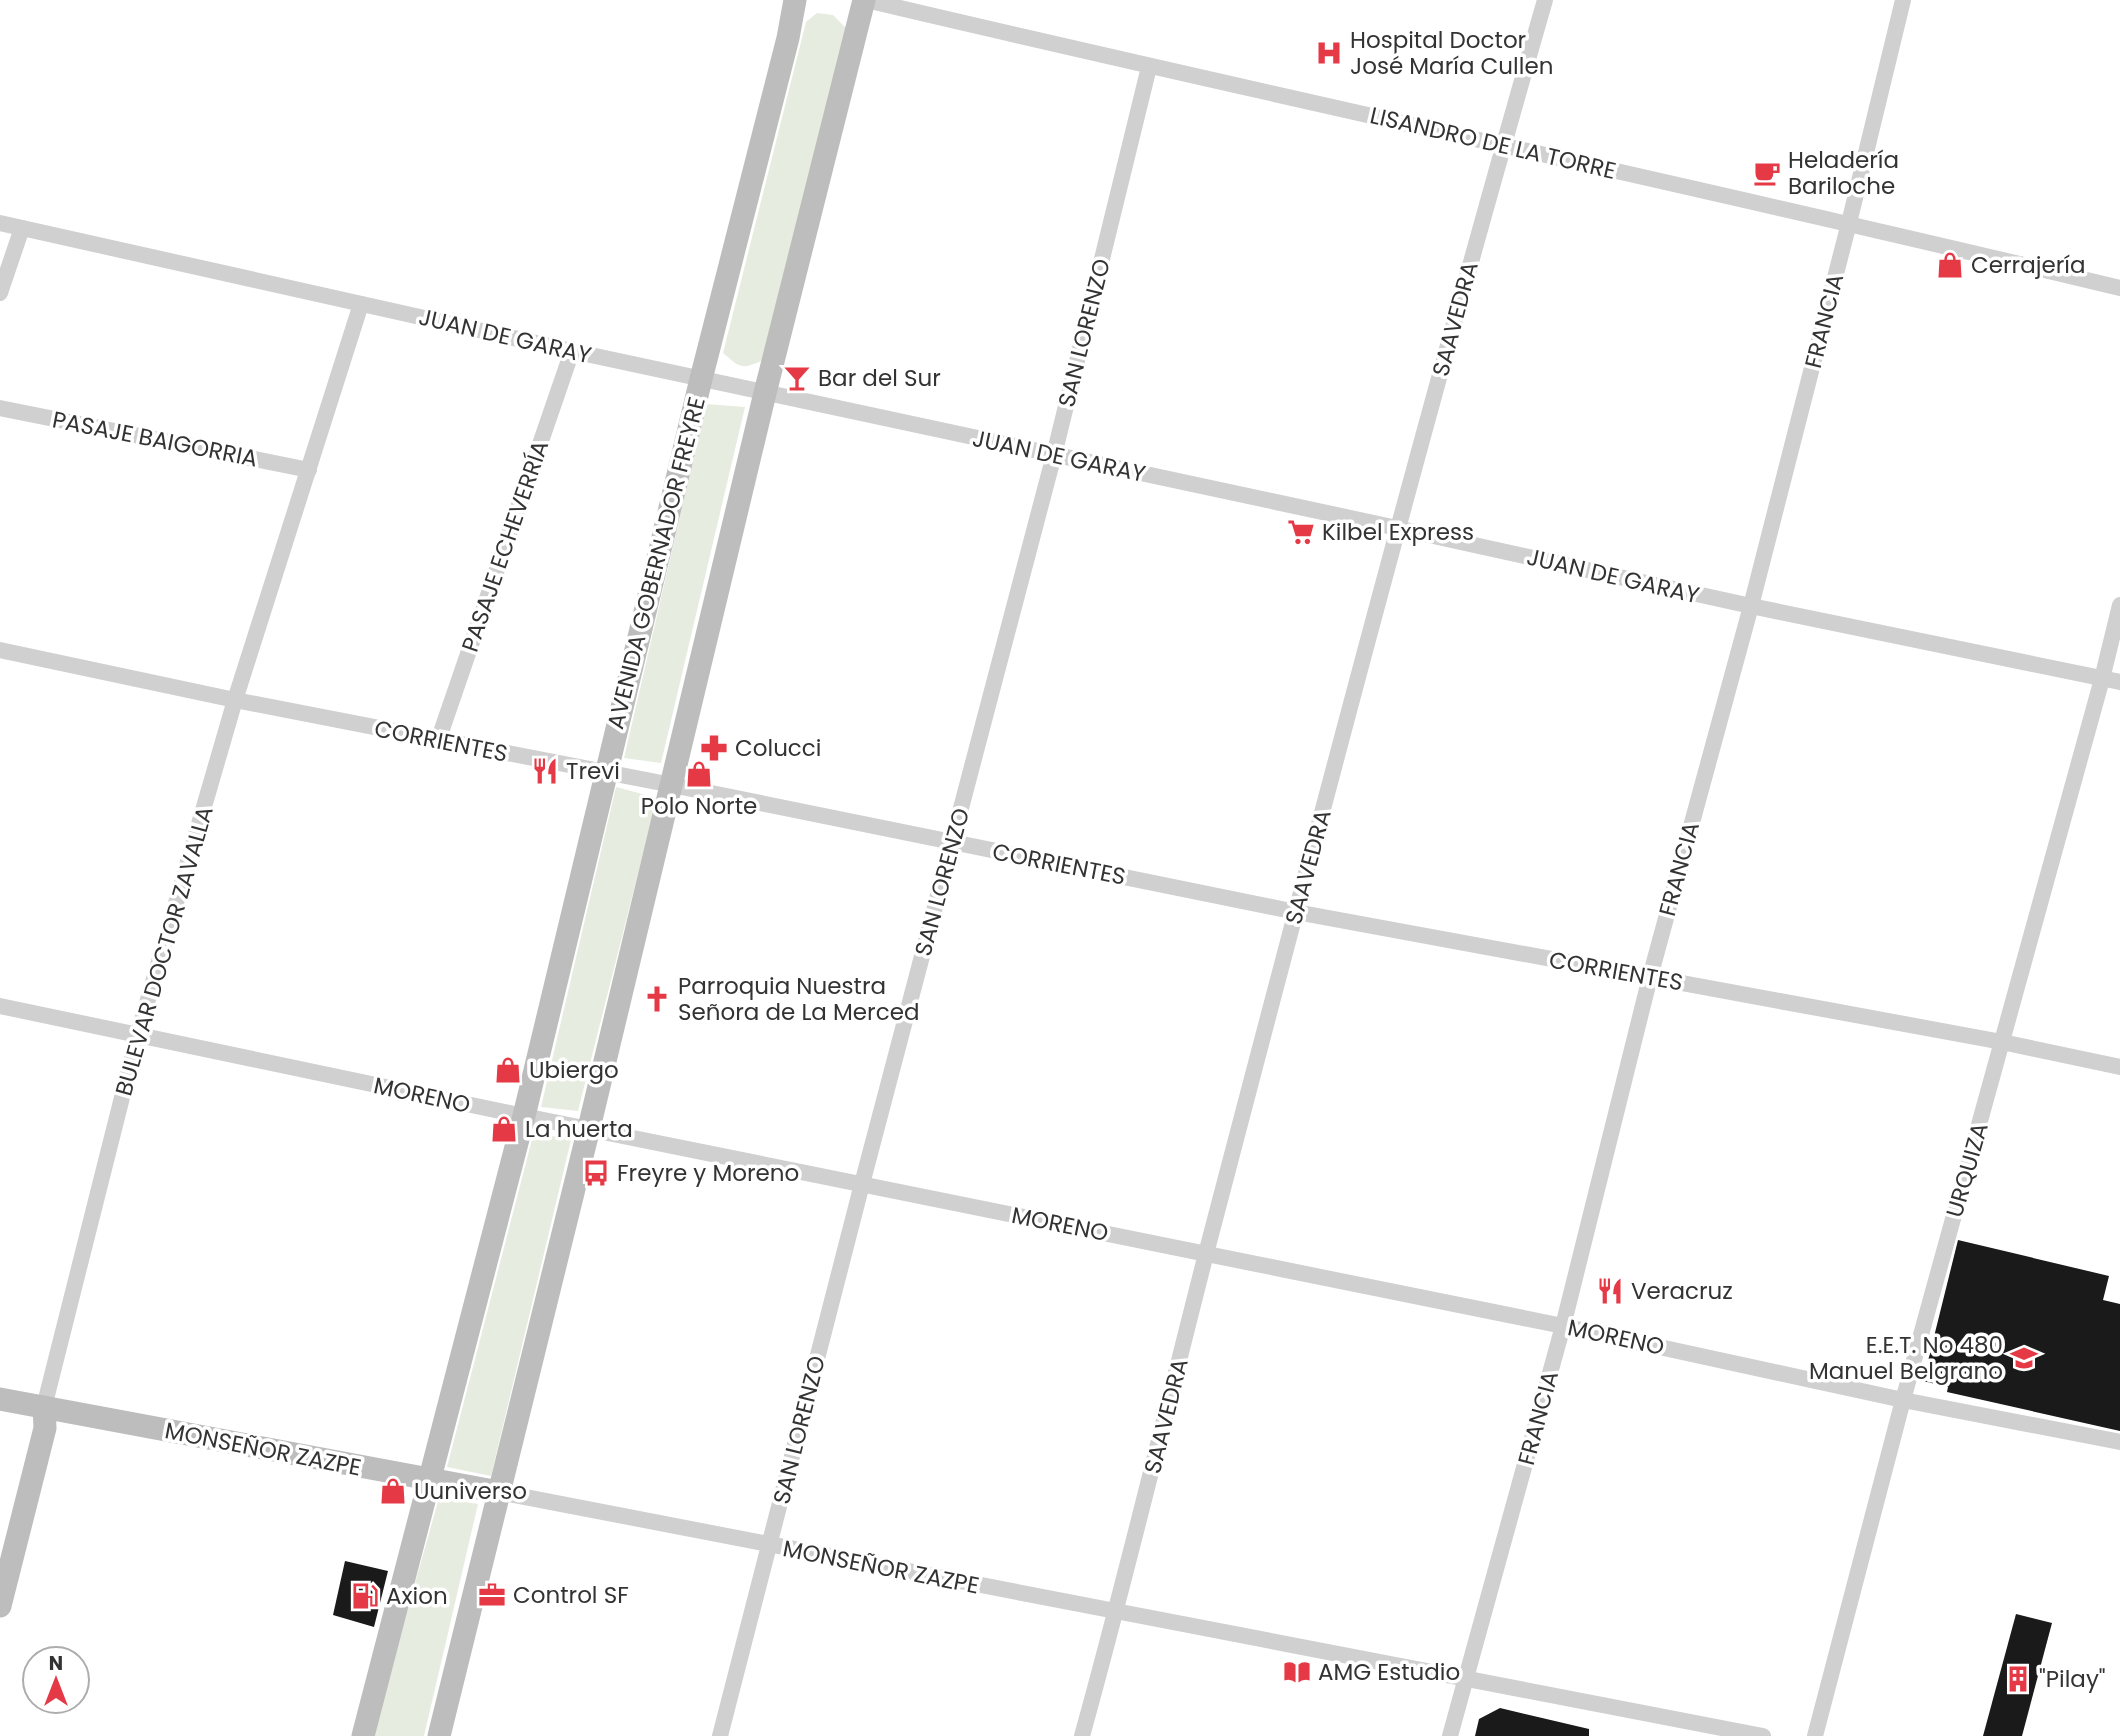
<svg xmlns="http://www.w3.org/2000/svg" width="2120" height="1736" viewBox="0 0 2120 1736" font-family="Poppins,sans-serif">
<rect width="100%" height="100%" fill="#fff"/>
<g fill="#e6ecdf">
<path d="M817,13L833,15L846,28L763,360C742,370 740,368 723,353L806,22Z"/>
<polygon points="706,404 745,407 661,763 624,758"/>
<polygon points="616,787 657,798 578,1111 541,1107"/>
<polygon points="534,1132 571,1140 491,1476 447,1467"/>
<polygon points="439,1498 478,1504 424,1736 372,1736"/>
</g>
<g fill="#1a1a1a">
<polygon points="1958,1240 2109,1276 2103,1300 2120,1304 2120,1431 1947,1392 1948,1387 1923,1381"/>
<polygon points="345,1561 388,1571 374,1627 333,1615"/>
<polygon points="2016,1614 2052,1623 2022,1736 1983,1736"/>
<polygon points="1500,1708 1589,1729 1589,1736 1475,1736 1479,1719"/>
</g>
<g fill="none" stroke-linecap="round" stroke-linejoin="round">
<g stroke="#d0d0d0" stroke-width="16">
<path d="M866,0C1284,99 1703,187 2120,288"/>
<polyline points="0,223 572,351 1397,528 1751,606 2120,682"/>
<polyline points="0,293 22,228"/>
<polyline points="0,408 309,470"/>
<polyline points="0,650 235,700 672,785 1296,912 2002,1042 2120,1067"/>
<polyline points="438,741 572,351"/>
<polyline points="0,1006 524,1116 1563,1326 1903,1400 2120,1442"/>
<polyline points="44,1407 138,1034 235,700 361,304"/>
<path d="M499,1492C920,1576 1342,1652 1763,1736"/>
<polyline points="720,1736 862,1184 1054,455 1149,67"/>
<path d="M1082,1736C1127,1574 1166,1410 1208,1246C1317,830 1426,414 1545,0"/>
<polyline points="1450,1736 1563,1326 1650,977 1751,606 1849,223 1903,0"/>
<polyline points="1815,1736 1903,1400 2102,679 2120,605"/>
</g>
<g stroke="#bdbdbd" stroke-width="23">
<polyline points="0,1399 499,1492"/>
<polyline points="0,1606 45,1428 44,1407"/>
<polyline points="363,1736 524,1116 701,379 788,38 795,0"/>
<polyline points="439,1736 589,1128 765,393 864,0"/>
</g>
</g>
<defs>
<g id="hospital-bare" transform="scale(2.1)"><path d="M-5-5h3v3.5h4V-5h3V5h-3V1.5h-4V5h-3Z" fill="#e63946" stroke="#fff" stroke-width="2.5" paint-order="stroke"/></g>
<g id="cafe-bare" transform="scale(2.1)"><path d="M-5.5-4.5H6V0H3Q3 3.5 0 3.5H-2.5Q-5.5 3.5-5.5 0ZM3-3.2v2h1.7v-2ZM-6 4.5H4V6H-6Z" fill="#e63946" stroke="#fff" stroke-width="2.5" paint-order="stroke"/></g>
<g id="shop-bare" transform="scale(2.1)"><path d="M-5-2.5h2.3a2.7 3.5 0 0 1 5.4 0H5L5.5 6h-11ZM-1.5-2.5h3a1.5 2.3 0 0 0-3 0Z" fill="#e63946" stroke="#fff" stroke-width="2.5" paint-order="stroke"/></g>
<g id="bar-bare" transform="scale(2.1)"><path d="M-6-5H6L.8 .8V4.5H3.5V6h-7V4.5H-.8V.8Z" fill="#e63946" stroke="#fff" stroke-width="2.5" paint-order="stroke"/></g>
<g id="supermarket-bare" transform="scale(2.1)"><path d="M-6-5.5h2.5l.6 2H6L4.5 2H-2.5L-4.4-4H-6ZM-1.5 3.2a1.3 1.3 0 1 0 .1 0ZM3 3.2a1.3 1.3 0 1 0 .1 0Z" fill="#e63946" stroke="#fff" stroke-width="2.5" paint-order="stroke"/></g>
<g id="pharmacy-bare" transform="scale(2.1)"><path d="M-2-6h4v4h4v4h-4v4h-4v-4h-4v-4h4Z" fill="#e63946" stroke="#fff" stroke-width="2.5" paint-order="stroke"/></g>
<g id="restaurant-bare" transform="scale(2.1)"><path d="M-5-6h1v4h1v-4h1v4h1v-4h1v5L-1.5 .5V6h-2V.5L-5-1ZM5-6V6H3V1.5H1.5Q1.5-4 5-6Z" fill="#e63946" stroke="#fff" stroke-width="2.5" paint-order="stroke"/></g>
<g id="church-bare" transform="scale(2.1)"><path d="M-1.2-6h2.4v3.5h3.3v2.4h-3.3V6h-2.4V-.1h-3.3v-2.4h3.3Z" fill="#e63946" stroke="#fff" stroke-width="2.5" paint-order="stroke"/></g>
<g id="bus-bare" transform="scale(2.1)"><path d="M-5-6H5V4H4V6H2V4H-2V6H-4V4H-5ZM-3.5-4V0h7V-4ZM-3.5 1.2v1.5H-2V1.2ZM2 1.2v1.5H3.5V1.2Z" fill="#e63946" stroke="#fff" stroke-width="2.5" paint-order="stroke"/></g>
<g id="school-bare" transform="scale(2.1)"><path d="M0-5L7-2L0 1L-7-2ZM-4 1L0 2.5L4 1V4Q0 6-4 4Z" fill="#e63946" stroke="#fff" stroke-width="2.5" paint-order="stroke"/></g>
<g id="office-bare" transform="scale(2.1)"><path d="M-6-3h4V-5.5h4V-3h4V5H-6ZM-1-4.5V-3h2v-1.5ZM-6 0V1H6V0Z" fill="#e63946" stroke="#fff" stroke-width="2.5" paint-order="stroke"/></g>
<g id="fuel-bare" transform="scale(2.1)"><path d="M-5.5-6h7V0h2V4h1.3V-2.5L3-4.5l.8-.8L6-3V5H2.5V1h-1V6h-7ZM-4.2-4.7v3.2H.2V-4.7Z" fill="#e63946" stroke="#fff" stroke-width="2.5" paint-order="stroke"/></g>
<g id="library-bare" transform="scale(2.1)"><path d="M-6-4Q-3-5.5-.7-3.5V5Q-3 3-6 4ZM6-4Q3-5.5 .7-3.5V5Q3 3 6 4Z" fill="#e63946" stroke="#fff" stroke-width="2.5" paint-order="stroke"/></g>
<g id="building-bare" transform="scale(2.1)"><path d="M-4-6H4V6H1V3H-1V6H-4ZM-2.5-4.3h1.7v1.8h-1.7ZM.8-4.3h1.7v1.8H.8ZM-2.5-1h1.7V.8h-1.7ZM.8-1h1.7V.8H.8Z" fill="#e63946" stroke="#fff" stroke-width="2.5" paint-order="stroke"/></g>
</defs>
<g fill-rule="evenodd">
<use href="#hospital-bare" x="1329" y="53"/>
<use href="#cafe-bare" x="1767" y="173"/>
<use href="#shop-bare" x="1950" y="265"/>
<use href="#bar-bare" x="797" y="378"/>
<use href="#supermarket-bare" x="1301" y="532"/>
<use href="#pharmacy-bare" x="714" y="748"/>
<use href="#restaurant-bare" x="545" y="771"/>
<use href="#shop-bare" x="699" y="774"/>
<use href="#church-bare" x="657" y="999"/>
<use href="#shop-bare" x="508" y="1070"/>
<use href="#shop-bare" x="504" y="1129"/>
<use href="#bus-bare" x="596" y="1173"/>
<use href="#restaurant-bare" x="1610" y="1291"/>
<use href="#school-bare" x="2024" y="1358"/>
<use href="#shop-bare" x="393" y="1491"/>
<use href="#office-bare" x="492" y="1595"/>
<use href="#fuel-bare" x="365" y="1596"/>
<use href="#library-bare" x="1297" y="1672"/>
<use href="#building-bare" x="2018" y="1679"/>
</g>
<g text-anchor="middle" stroke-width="7" stroke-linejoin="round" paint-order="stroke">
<g font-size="23" fill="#333" stroke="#fff" text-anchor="start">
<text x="1350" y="48">Hospital Doctor<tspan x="1350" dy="26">José María Cullen</tspan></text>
<text x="1788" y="168">Heladería<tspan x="1788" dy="26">Bariloche</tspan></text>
<text x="1971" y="273">Cerrajería</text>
<text x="818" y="386">Bar del Sur</text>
<text x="1322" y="540">Kilbel Express</text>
<text x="735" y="756">Colucci</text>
<text x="566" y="779">Trevi</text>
<text x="699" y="814" text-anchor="middle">Polo Norte</text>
<text x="678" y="994">Parroquia Nuestra<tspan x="678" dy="26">Señora de La Merced</tspan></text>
<text x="529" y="1078">Ubiergo</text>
<text x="525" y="1137">La huerta</text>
<text x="617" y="1181">Freyre y Moreno</text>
<text x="1631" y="1299">Veracruz</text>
<text x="2003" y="1353" text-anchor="end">E.E.T. No 480<tspan x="2003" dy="26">Manuel Belgrano</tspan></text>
<text x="414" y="1499">Uuniverso</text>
<text x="513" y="1603">Control SF</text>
<text x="386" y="1604">Axion</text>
<text x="1318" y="1680">AMG Estudio</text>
<text x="2039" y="1687">"Pilay"</text>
</g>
<g font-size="23" fill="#333" stroke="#fff">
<text transform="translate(1493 143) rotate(13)" y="8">LISANDRO DE LA TORRE</text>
<text transform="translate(1455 319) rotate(-75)" y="8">SAAVEDRA</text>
<text transform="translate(1824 321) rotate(-76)" y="8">FRANCIA</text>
<text transform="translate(1084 333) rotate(-76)" y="8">SAN LORENZO</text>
<text transform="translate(505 336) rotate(13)" y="8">JUAN DE GARAY</text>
<text transform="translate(155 439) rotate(11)" y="8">PASAJE BAIGORRIA</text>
<text transform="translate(1059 456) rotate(12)" y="8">JUAN DE GARAY</text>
<text transform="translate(505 546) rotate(-71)" y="8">PASAJE ECHEVERRÍA</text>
<text transform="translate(656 563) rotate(-76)" y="8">AVENIDA GOBERNADOR FREYRE</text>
<text transform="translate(1613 576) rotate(13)" y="8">JUAN DE GARAY</text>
<text transform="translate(441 741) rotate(11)" y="8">CORRIENTES</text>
<text transform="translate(1059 864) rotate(11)" y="8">CORRIENTES</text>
<text transform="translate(1308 867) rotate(-75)" y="8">SAAVEDRA</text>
<text transform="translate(1679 869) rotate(-75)" y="8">FRANCIA</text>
<text transform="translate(942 882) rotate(-75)" y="8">SAN LORENZO</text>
<text transform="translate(164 951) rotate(-74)" y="8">BULEVAR DOCTOR ZAVALLA</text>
<text transform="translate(1616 971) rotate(10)" y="8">CORRIENTES</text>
<text transform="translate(422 1095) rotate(12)" y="8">MORENO</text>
<text transform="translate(1967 1170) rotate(-74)" y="8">URQUIZA</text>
<text transform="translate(1060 1224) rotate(11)" y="8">MORENO</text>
<text transform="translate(1616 1337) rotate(12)" y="8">MORENO</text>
<text transform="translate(1166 1416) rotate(-76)" y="8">SAAVEDRA</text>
<text transform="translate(1538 1418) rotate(-75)" y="8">FRANCIA</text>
<text transform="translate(799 1430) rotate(-76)" y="8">SAN LORENZO</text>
<text transform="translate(263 1449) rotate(11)" y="8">MONSEÑOR ZAZPE</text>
<text transform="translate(881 1567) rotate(11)" y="8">MONSEÑOR ZAZPE</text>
</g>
</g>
<g transform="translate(56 1680)"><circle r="33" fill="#ffffff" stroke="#adadad" stroke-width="2"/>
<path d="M0-5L12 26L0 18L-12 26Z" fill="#e63946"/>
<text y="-10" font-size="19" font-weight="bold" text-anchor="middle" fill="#333333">N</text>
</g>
</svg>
